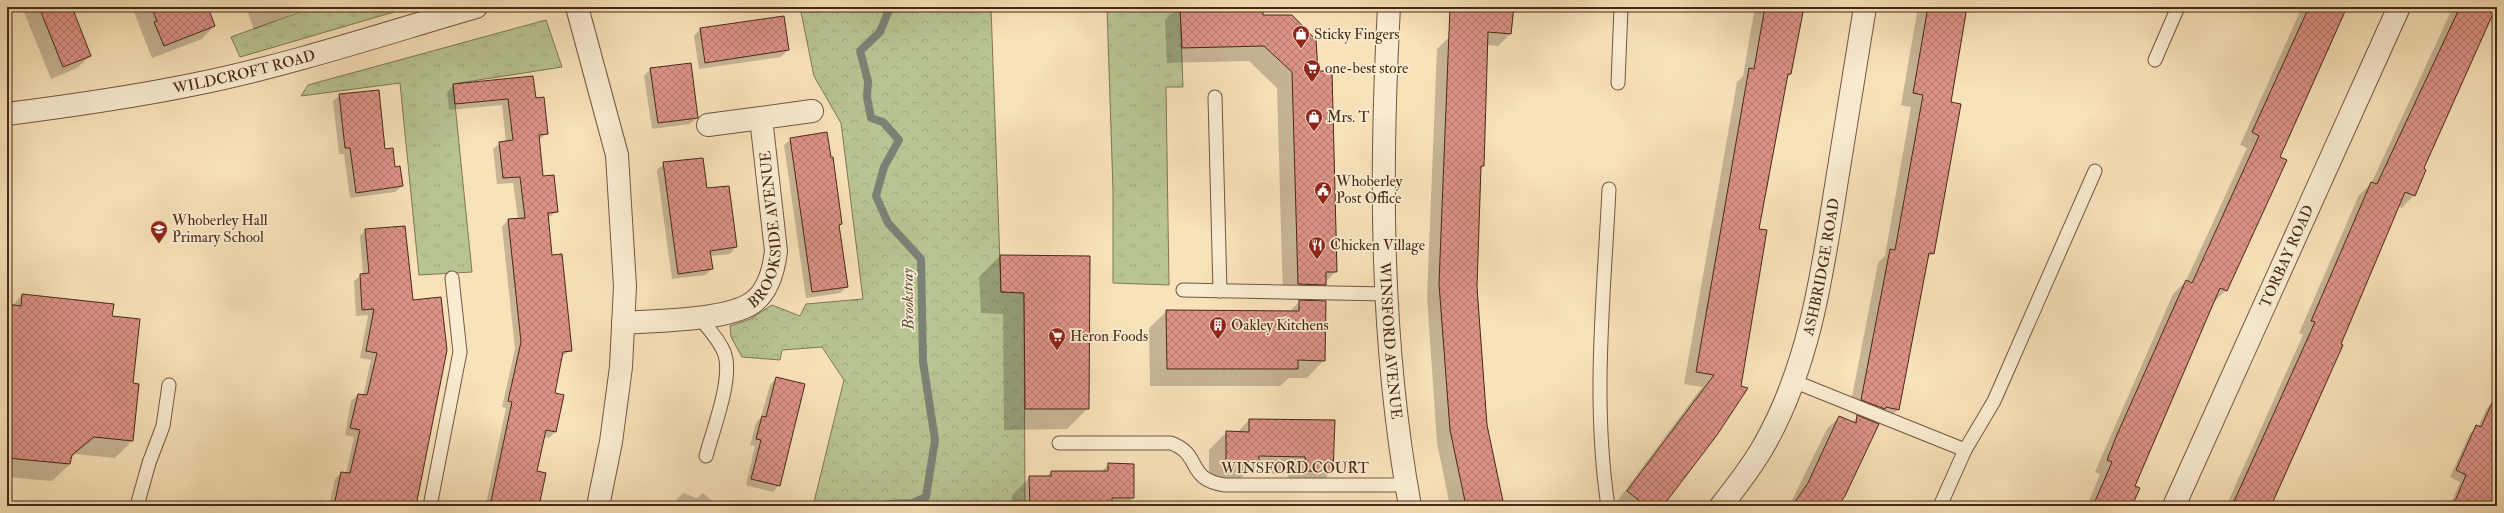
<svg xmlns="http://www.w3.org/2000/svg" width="2504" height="513" viewBox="0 0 2504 513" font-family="'IM FELL Double Pica',serif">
<defs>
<pattern id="grass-tufts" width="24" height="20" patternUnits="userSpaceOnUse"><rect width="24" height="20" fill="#b9c493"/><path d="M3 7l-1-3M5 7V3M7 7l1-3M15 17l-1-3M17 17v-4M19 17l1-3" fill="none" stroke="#a0a87e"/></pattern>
<pattern id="forest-crowns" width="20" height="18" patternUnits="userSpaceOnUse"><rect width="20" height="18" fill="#b9c493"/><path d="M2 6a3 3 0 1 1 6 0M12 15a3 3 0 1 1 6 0" fill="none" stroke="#a0a87e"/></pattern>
<pattern id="building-cross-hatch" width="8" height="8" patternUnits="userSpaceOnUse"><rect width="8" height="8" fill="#dd9388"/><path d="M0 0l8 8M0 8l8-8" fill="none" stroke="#b5786e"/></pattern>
</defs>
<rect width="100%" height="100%" fill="#f8e2ba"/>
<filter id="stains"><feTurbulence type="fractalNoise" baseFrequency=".005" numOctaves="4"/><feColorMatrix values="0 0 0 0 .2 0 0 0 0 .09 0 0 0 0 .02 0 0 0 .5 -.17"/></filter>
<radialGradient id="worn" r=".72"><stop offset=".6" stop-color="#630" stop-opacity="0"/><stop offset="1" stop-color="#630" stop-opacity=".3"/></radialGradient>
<g fill="url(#grass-tufts)" stroke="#807654">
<polygon points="314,7 411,7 240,57 231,37"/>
<polygon points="1107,7 1180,7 1183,87 1166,87 1169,285 1113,283 1113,191"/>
<polygon points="546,20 562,67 453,84 472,272 419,275 400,83 301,96 308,85"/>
</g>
<polygon fill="url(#forest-crowns)" stroke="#807654" points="800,7 991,7 1001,292 1024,293 1025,506 813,506 844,380 822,347 782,350 780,360 742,357 731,337 730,326 750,319 772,305 800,316 806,304 863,299 841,123 814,76"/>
<g fill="#0003">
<polygon points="22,7 71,7 90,56 77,68 51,79"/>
<polygon points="132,7 207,7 214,26 202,39 152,58"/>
<polygon points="246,7 307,7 254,30"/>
<polygon points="1179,7 1262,7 1263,16 1317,72 1336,271 1308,301 1324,360 1307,378 1289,378 1280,386 1150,386 1149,328 1167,311 1289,312 1301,300 1283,299 1277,88 1249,61 1167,63 1165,20"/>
<polygon points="1463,7 1513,7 1510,34 1498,46 1487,45 1483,166 1480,169 1476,287 1486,425 1503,506 1450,506 1437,443 1427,297 1437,49 1449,37"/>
<polygon points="1755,7 1803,7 1791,74 1786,79 1758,230 1739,387 1662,506 1617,506 1615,504 1702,387 1684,384 1737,82 1743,76"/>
<polygon points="1918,7 1966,7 1950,103 1933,253 1927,259 1898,409 1886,422 1874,420 1871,422 1837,506 1789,506 1827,429 1839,417 1852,423 1858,416 1849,412 1878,263 1885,256 1911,107 1901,105"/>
<polygon points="2302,7 2346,7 2279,158 2226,290 2214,302 2133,486 2131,506 2087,506 2100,474 2095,472 2104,451 2173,294 2186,281 2247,148 2240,145"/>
<polygon points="2453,7 2495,7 2422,169 2414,195 2402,208 2398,206 2269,506 2226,506 2303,335 2299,333 2359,195 2371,184"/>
<polygon points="783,17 788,50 781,57 699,69 694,36 700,29"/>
<polygon points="650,69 697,118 690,124 652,129 644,76"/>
<polygon points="454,85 535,99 547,133 539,140 542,177 557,212 547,218 552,256 571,350 561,357 554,394 555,432 549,438 543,437 536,472 539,506 482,506 487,499 506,408 502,407 515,349 502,227 508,220 518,219 513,183 497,184 493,149 500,143 506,142 502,105 449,110 447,92"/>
<polygon points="340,95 384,150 394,168 402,186 395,192 350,198 344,154 339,154 333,101"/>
<polygon points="791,139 841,224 838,226 847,287 840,293 806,298 784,145"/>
<polygon points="664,163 706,190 728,187 736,247 730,254 710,256 712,269 705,275 672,279 657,170"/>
<polygon points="366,230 415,506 329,506 335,479 341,473 346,474 354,437 345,435 351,401 358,395 363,396 371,360 360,358 368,315 356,316 354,281 363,274 360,236"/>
<polygon points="1000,256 1089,257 1088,408 1067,429 1004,430 1003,314 981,313 979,277"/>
<polygon points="22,295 111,317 132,384 132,441 115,458 75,454 71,458 70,464 52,481 7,477 7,305 12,306"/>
<polygon points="776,378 779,485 773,492 746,485 755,446 750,445 756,423 761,417 770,385"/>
<polygon points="2494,401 2497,403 2497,506 2450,506 2460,482 2450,477 2470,433 2478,427 2487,408"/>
<polygon points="1249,420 1332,471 1315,489 1288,489 1288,474 1246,473 1240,479 1209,478 1209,450 1227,432 1237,433"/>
<polygon points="1109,464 1133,498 1124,506 1012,506 1012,495 1030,477 1046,477 1051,472 1101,472"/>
<polygon points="683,493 697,498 703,493 718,506 675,506 677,499"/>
</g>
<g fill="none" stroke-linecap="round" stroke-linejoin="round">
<polyline stroke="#7c8176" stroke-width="8" points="884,506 888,504 913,503 926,497 935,440 923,362 921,259 888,223 876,196 884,167 899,140 883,122 871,118 867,97 868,81 860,51 880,32 890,7"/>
</g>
<g fill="url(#building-cross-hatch)" stroke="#472815">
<polygon points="39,7 72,7 91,56 63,67"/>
<polygon points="151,7 208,7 215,26 164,46 154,22 157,21"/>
<polygon points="1180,7 1263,7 1263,15 1292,15 1316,40 1318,71 1332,71 1337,272 1326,272 1326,285 1298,284 1292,72 1264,46 1182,48"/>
<polygon points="1450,7 1514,7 1511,34 1488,32 1484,166 1481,166 1477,287 1487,425 1504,506 1466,506 1450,430 1439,284"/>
<polygon points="1765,7 1804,7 1791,74 1788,74 1759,229 1767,230 1741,386 1748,388 1717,435 1663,506 1646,506 1627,491 1714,375 1696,372 1749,68 1754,69"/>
<polygon points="1928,7 1967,7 1951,102 1961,104 1934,254 1929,253 1899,410 1886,407 1885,409 1861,400 1890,249 1895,250 1923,95 1913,93"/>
<polygon points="2309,7 2347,7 2280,157 2287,160 2227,291 2220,288 2135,486 2140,488 2132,506 2093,506 2112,462 2107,460 2116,437 2186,280 2192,283 2259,136 2252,132"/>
<polygon points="2460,7 2496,7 2424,168 2426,170 2415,196 2405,192 2341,344 2343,345 2271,506 2232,506 2315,322 2311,321 2362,203 2371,182 2377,184"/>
<polygon points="784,16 789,50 705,63 700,28"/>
<polygon points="691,63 698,118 658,123 650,68"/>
<polygon points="533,76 536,98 544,97 548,134 539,135 543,176 554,175 558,212 548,213 552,255 562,254 572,351 563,352 555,393 564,395 556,432 546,430 537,471 546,473 539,506 490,506 512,402 508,401 521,342 508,219 525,218 520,177 503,178 499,142 513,140 508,99 455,104 453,84"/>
<polygon points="379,90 385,149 393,148 395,167 400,166 403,186 356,193 350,148 345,148 339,94"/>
<polygon points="827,132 831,157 833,157 842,224 839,225 848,287 812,292 790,138"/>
<polygon points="703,158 707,188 729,186 737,247 710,251 713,269 678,274 663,162"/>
<polygon points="405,226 413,300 441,297 447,350 416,506 334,506 341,472 350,473 360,430 350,428 358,394 367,395 377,353 366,351 374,309 362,310 360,274 369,273 365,229"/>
<polygon points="1000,255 1090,256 1089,409 1025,409 1024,293 1001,292"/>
<polygon points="22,294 114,304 112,316 140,319 133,383 139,384 133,441 94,437 72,455 70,464 7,458 7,304 21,306"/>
<polygon points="1299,300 1326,301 1325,361 1298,360 1298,369 1167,369 1166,310 1299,311"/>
<polygon points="776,377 805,384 780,486 751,479 761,440 756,439 762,416 766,417"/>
<polygon points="2497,392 2497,506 2453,506 2466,475 2456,470 2476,425 2481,427"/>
<polygon points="1857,415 1879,424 1845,496 1838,506 1792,506 1808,483 1839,416 1856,423"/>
<polygon points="1249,419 1335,420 1333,472 1306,471 1305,457 1259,456 1259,462 1226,461 1226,431 1249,432"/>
<polygon points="1108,463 1134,464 1134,498 1112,498 1112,506 1030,506 1029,476 1051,476 1051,471 1108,471"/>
</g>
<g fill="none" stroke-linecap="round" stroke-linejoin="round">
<g stroke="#73563e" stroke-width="15">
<g id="lane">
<polyline points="2155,60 2178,7"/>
<polyline points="1618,83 1621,7"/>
<polyline points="1215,97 1220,291"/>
<polyline points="1183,290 1387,294"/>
<path d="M699,317C708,328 718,338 724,352C734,377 713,429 706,456"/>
<polyline points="1793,381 1965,450 1994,401 2095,171"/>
<path d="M1059,443H1171C1203,455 1185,479 1225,485H1406"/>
<polyline points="137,506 149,463 163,426 169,385"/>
<polyline points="430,506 460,352 452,278"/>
<path d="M1608,506C1592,400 1604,295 1609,189"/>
<polyline points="1940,506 1965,450"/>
</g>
</g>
<g stroke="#73563e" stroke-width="24">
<g id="street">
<polyline points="577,7 617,155 625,286 621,367 611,442 598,506"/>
<path id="s1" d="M1389,7C1380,172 1380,342 1410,506"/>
<path id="s2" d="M7,114C70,106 133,97 196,84C290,65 383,34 476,7"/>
<polyline points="708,125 761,118"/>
<path id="s3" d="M623,323C657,320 725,321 752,303C768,292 774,268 776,251L761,118L812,111"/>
<path id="s4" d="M1721,506C1736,487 1751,468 1763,447C1809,367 1822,276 1836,186C1846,127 1855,67 1865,7"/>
<path id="s5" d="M2174,506L2399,7"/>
</g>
</g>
<use href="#lane" stroke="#faecd2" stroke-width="13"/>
<use href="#street" stroke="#faecd2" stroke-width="22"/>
</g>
<defs>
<g id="shop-pin" transform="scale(0.9)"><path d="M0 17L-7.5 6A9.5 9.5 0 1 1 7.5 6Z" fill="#8f2418" stroke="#faecd2"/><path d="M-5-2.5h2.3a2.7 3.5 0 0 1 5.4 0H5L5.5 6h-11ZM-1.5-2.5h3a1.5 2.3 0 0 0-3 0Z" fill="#fff"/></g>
<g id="supermarket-pin" transform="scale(0.9)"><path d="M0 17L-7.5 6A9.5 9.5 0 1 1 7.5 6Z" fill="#8f2418" stroke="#faecd2"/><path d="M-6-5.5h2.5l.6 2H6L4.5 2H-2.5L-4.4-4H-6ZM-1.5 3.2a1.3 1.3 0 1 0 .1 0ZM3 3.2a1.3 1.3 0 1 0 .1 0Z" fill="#fff"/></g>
<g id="civic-pin" transform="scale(0.9)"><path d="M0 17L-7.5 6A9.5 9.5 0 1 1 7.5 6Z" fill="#8f2418" stroke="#faecd2"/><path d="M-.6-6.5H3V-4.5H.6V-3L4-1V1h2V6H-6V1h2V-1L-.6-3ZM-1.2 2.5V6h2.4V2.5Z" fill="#fff"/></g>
<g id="school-pin" transform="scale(0.9)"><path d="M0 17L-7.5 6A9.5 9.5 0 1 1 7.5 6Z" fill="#8f2418" stroke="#faecd2"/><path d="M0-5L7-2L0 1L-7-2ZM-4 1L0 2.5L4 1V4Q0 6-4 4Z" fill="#fff"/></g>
<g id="restaurant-pin" transform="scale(0.9)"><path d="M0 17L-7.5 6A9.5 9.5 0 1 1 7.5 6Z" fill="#8f2418" stroke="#faecd2"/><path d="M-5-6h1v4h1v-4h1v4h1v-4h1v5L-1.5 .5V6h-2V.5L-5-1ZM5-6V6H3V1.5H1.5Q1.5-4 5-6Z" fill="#fff"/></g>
<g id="building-pin" transform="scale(0.9)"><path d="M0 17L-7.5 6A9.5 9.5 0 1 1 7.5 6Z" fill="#8f2418" stroke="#faecd2"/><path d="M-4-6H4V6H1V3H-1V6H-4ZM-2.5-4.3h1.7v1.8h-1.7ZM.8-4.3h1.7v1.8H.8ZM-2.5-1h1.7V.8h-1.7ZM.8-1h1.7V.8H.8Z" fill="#fff"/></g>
</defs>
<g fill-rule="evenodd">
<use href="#shop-pin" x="1301" y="34"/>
<use href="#supermarket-pin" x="1312" y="68"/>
<use href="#shop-pin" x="1314" y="117"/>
<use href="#civic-pin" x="1323" y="190"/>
<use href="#school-pin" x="159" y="229"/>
<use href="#restaurant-pin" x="1317" y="245"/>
<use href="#building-pin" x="1218" y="325"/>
<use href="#supermarket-pin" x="1057" y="336"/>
</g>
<g text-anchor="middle" stroke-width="3.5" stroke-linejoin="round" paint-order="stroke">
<g font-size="15" fill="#472815" stroke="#faecd2" text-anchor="start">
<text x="1314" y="39">Sticky Fingers</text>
<text x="1325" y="73">one-best store</text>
<text x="1327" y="122">Mrs. T</text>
<text x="1336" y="186">Whoberley<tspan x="1336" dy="17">Post Office</tspan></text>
<text x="172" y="225">Whoberley Hall<tspan x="172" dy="17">Primary School</tspan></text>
<text x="1330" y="250">Chicken Village</text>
<text x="1231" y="330">Oakley Kitchens</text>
<text x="1070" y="341">Heron Foods</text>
</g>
<g font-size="15" fill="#472815" stroke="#faecd2">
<text dy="5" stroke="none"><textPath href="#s2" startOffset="241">WILDCROFT ROAD</textPath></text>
<text dy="5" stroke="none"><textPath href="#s3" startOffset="210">BROOKSIDE AVENUE</textPath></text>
<text dy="5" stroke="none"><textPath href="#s5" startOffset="274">TORBAY ROAD</textPath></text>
<text dy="5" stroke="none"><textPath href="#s4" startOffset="263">ASHBRIDGE ROAD</textPath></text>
<text dy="5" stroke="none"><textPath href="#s1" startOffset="334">WINSFORD AVENUE</textPath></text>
<text x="1295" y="473">WINSFORD COURT</text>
</g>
<g font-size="16" font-style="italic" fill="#5d4d3d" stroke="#faecd2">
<text transform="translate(907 299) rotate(-91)" y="6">Brookstray</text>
</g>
</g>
<rect width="2504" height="513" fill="none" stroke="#f8e2ba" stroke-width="24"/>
<rect x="8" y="8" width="2488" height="497" fill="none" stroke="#472815" stroke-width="2"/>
<rect x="12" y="12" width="2480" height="489" fill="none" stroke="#472815"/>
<rect width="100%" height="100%" filter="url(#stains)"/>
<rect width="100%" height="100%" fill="url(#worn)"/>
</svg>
